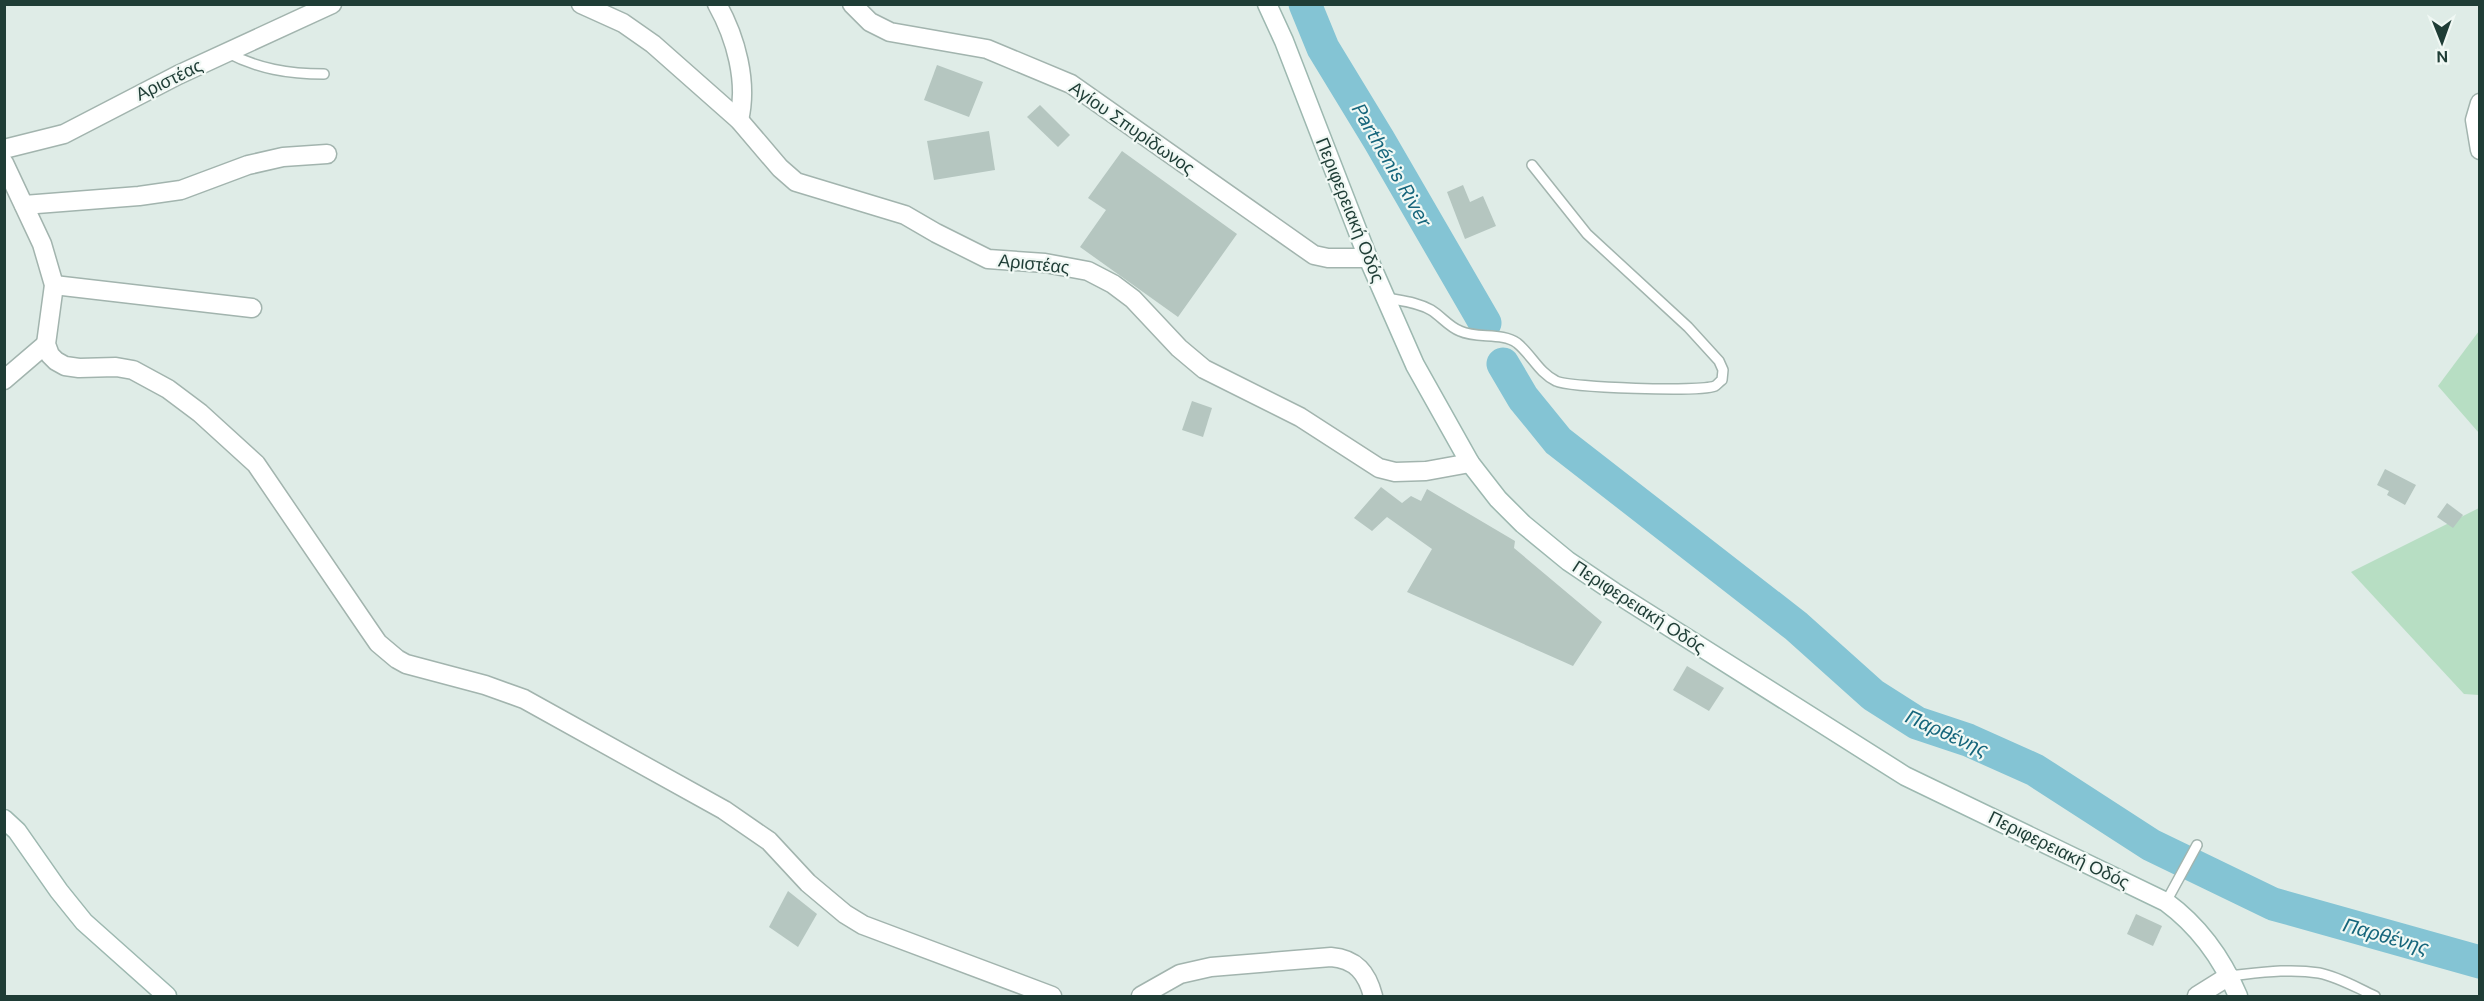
<svg xmlns="http://www.w3.org/2000/svg" width="2484" height="1001" viewBox="0 0 2484 1001" font-family="'DM Sans',sans-serif">
<rect width="100%" height="100%" fill="#dfece7"/>
<g fill="#b7dec3">
<polygon points="2479,331 2479,433 2438,386"/>
<polygon points="2479,508 2479,695 2464,694 2351,572"/>
</g>
<g fill="none" stroke-linecap="round" stroke-linejoin="round">
<g stroke="#84c4d4" stroke-width="33">
<polyline points="1305,4 1323,48 1379,140 1485,323"/>
<polyline points="1503,364 1523,398 1558,441 1796,626 1873,695 1917,723 1968,740 2035,770 2151,845 2273,904 2480,962"/>
</g>
</g>
<g fill="#b5c6c0">
<polygon points="937,65 983,82 969,117 924,100"/>
<polygon points="1040,105 1070,135 1058,147 1027,117"/>
<polygon points="989,131 995,170 934,180 927,141"/>
<polygon points="1122,151 1237,234 1178,317 1080,247 1106,210 1088,198"/>
<polygon points="1463,185 1470,202 1483,196 1496,226 1465,239 1447,192"/>
<polygon points="1192,401 1212,408 1203,437 1182,430"/>
<polygon points="2385,469 2416,485 2405,505 2387,495 2389,491 2377,485"/>
<polygon points="1381,487 1402,503 1411,496 1421,501 1427,489 1515,541 1514,548 1602,622 1573,666 1407,592 1432,549 1387,517 1372,531 1354,518"/>
<polygon points="2447,503 2463,515 2453,528 2437,517"/>
<polygon points="1687,666 1724,688 1709,711 1673,690"/>
<polygon points="788,891 817,914 798,947 769,927"/>
<polygon points="2136,914 2162,926 2153,946 2127,934"/>
</g>
<g fill="none" stroke-linecap="round" stroke-linejoin="round">
<g stroke="#a2b4ae" stroke-width="12">
<g id="lane">
<path d="M226,52C258,69 289,74 324,74"/>
<path d="M1387,298C1402,301 1417,302 1431,310C1441,316 1449,327 1460,331C1477,339 1502,332 1517,343C1531,354 1539,373 1556,381C1570,388 1701,392 1715,386C1717,385 1719,382 1722,380L1723,370L1719,361L1688,327L1587,234L1532,165"/>
<polyline points="2166,902 2197,845"/>
<path d="M2229,976C2258,973 2289,968 2319,973C2339,977 2357,988 2375,996"/>
</g>
</g>
<g stroke="#a2b4ae" stroke-width="21">
<g id="street">
<polyline points="581,4 623,23 653,44 739,120 780,168 796,182 905,215 936,233 988,259 1045,263 1088,271 1113,284 1133,299 1179,348 1204,369 1300,417 1379,468 1395,472 1426,471 1470,463"/>
<path d="M717,4C736,38 748,82 739,120"/>
<polyline points="852,4 870,22 890,32 987,49 1071,84 1314,255 1328,258 1368,258"/>
<polyline points="2480,103 2475,120 2480,150"/>
<polyline points="4,149 64,134 178,75 332,4"/>
<polyline points="4,163 42,244 54,285 46,344 50,355 56,361 65,366 79,368 116,367 133,370 168,389 200,413 256,464 367,627 378,643 397,659 406,664 485,685 524,699 724,810 769,841 808,883 845,914 863,925 1052,996"/>
<polyline points="24,205 139,196 181,190 248,165 283,157 327,154"/>
<polyline points="54,285 252,308"/>
<polyline points="4,380 46,344"/>
<path d="M1141,996L1180,974L1211,967L1331,957C1356,959 1367,973 1373,996"/>
<polyline points="2197,996 2229,976"/>
</g>
</g>
<g stroke="#9db8b0" stroke-width="21">
<g id="secondary">
<path d="M1267,4L1284,41L1368,258L1415,365L1470,463L1498,499L1523,524L1568,561L1614,592L1905,776L2166,902C2200,927 2222,958 2238,996"/>
<polyline points="4,819 17,831 59,891 84,922 167,996"/>
</g>
</g>
<use href="#lane" stroke="#fff" stroke-width="9"/>
<use href="#street" stroke="#fff" stroke-width="18"/>
<use href="#secondary" stroke="#fff" stroke-width="18"/>
</g>
<g text-anchor="middle" stroke-width="4.5" stroke-linejoin="round" paint-order="stroke">
<g font-size="18" fill="#1f3d36" stroke="#f0f8f4">
<text transform="translate(169 80) rotate(-26)" y="6">Αριστέας</text>
<text transform="translate(1132 128) rotate(35)" y="6">Αγίου Σπυρίδωνος</text>
<text transform="translate(1350 210) rotate(68)" y="6">Περιφερειακή Οδός</text>
<text transform="translate(1034 264) rotate(6)" y="6">Αριστέας</text>
<text transform="translate(1639 607) rotate(33)" y="6">Περιφερειακή Οδός</text>
<text transform="translate(2059 850) rotate(26)" y="6">Περιφερειακή Οδός</text>
</g>
<g font-size="20" font-style="italic" fill="#16667c" stroke="#f0f8f4">
<text transform="translate(1392 165) rotate(60)" y="7">Parthénis River</text>
<text transform="translate(1947 733) rotate(24)" y="7">Παρθένης</text>
<text transform="translate(2386 936) rotate(16)" y="7">Παρθένης</text>
</g>
</g>
<rect width="2484" height="1001" fill="none" stroke="#1f3d36" stroke-width="12"/>
<g transform="translate(2442 42) rotate(179)" stroke="#f0f8f4" stroke-width="4.5" paint-order="stroke">
<path d="M0-4.5L10 22L0 15L-10 22Z" fill="#1f3d36"/>
<text y="-9" font-size="16" font-weight="bold" text-anchor="middle" fill="#1f3d36">N</text>
</g>
</svg>
